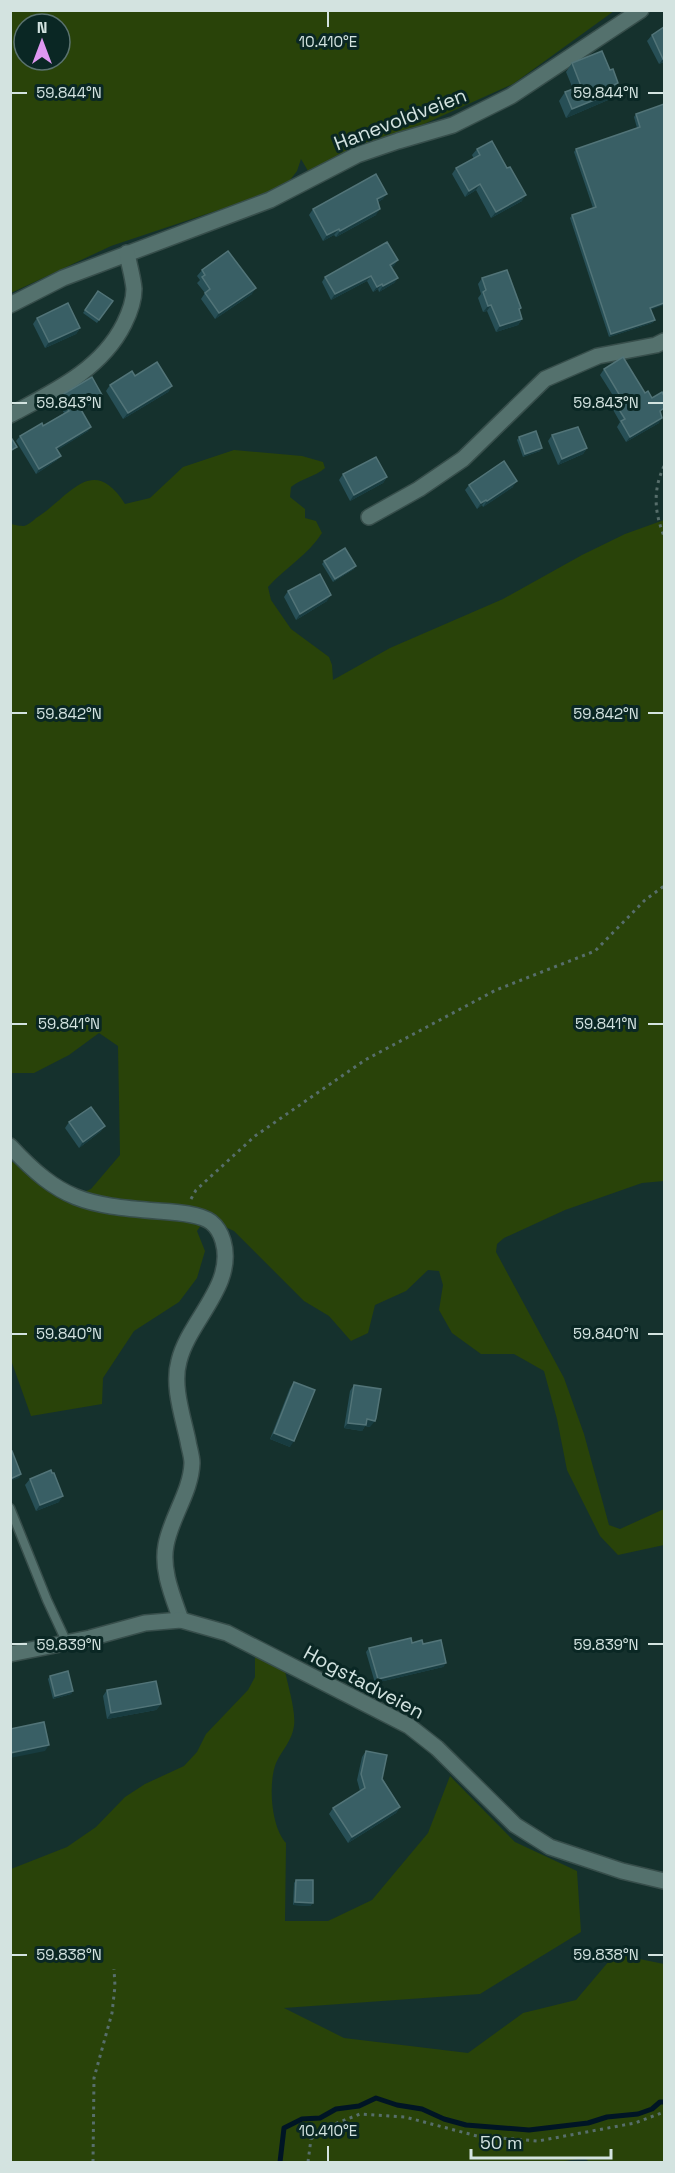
<svg xmlns="http://www.w3.org/2000/svg" width="675" height="2173" viewBox="0 0 675 2173" font-family="'Space Grotesk',sans-serif">
<rect width="100%" height="100%" fill="#15312d"/>
<g fill="#294309" fill-rule="evenodd">
<path d="M10,11H614L513,84L404,133L308,171L301,159L297,171L284,188L111,246L11,293ZM24,24H60V60H24Z"/>
<path d="M234,450L302,456L323,462L325,468C315,477 302,478 291,487L290,497L305,509V518L316,521L322,533C308,555 286,567 268,587L271,600L291,629L329,657L332,665L333,680L390,648L503,599L582,555L625,534L664,520V1181L642,1183L565,1210L504,1238L497,1244L496,1252L564,1378L584,1434L609,1525L620,1529L664,1509V1545L618,1555L600,1536L567,1470L557,1419L544,1371L514,1354H481L452,1333L439,1310L443,1285L439,1271L428,1270L406,1291L375,1305L368,1333L351,1341L329,1316L304,1301L234,1231L206,1218L197,1231L205,1251L197,1278L179,1302L134,1331L103,1378L102,1404L31,1416L11,1360V1161L67,1199L91,1189L120,1155L118,1046L99,1033L69,1055L34,1073H11V524C14,525 21,526 24,526C28,525 33,521 36,518C69,498 92,452 125,504L150,498L183,467Z"/>
<path d="M255,1656L285,1671C288,1686 296,1711 294,1726C292,1741 282,1750 276,1763C268,1783 271,1827 286,1843L285,1921H328L372,1900L428,1833L450,1776L515,1842L577,1871L581,1932L480,1994L284,2008L344,2038L468,2053L523,2013L576,2000L615,1954L664,1964V2162H589L585,2158L558,2162H11V1869L67,1847L96,1827L125,1797L145,1784L184,1766L197,1752L206,1734L248,1690L255,1677Z"/>
</g>
<g fill="none" stroke-linecap="round" stroke-linejoin="round">
<polyline stroke="#001525" stroke-width="5" points="280,2162 284,2128 302,2119 320,2118 336,2109 359,2106 376,2098 397,2105 422,2109 444,2119 466,2125 529,2130 588,2123 607,2117 638,2114 652,2109 660,2102 664,2102"/>
<g stroke="#374e4b" stroke-width="11">
<polyline id="lane" points="10,1508 47,1600 67,1643"/>
</g>
<g stroke="#374e4b" stroke-width="18">
<g id="street">
<polyline points="10,305 63,278 270,200 357,155 398,141 453,125 511,96 641,10"/>
<path d="M10,415C53,392 101,370 124,324C129,314 134,302 134,289C133,277 129,265 127,253"/>
<polyline points="369,517 419,489 463,459 545,379 598,356 656,345 664,341"/>
<path d="M10,1146C61,1201 85,1205 158,1211C173,1212 199,1213 211,1222C216,1226 221,1234 223,1241C236,1285 189,1320 179,1361C172,1386 183,1417 188,1441C189,1448 192,1456 192,1463C191,1492 171,1517 166,1545C161,1570 173,1597 181,1620"/>
<polyline points="10,1654 90,1638 145,1623 181,1620 227,1633 409,1726 437,1748 515,1825 550,1847 622,1871 664,1881"/>
</g>
</g>
<g stroke="#576e6b" stroke-width="3" stroke-dasharray="3 4.5" stroke-linecap="butt">
<path d="M664,466C653,490 654,511 664,536"/>
<polyline points="191,1199 196,1190 255,1136 365,1060 496,990 595,951 645,900 664,886"/>
<polyline points="93,2162 94,2078 112,2013 115,1986 114,1969"/>
<polyline points="308,2162 311,2139 327,2127 360,2114 405,2117 477,2136 538,2141 635,2123 664,2112"/>
</g>
<use href="#lane" stroke="#54716d" stroke-width="8"/>
<use href="#street" stroke="#54716d" stroke-width="15"/>
</g>
<g fill="#274f56">
<polygon points="664,27 664,62 659,64 647,41 652,35"/>
<polygon points="572,63 613,90 608,100 566,118 559,101 565,92 573,89 566,72"/>
<polygon points="664,104 651,310 655,320 652,323 609,337 570,218 572,215 593,208 574,152 576,149 637,128 634,117 636,114"/>
<polygon points="477,149 522,201 491,218 476,190 465,197 452,174 456,168 474,159 472,155"/>
<polygon points="383,199 378,202 376,215 336,237 334,235 323,241 309,215 313,209"/>
<polygon points="394,266 391,267 398,278 394,283 379,292 378,289 373,292 367,281 331,300 322,282 325,277"/>
<polygon points="202,270 252,294 215,319 201,299 205,293 197,283 200,280 197,276"/>
<polygon points="482,278 519,310 522,319 518,325 496,332 487,311 483,312 478,298 481,294 478,284"/>
<polygon points="98,291 113,301 97,323 83,313"/>
<polygon points="37,318 80,328 76,334 45,348 33,324"/>
<polygon points="604,369 645,393 661,413 659,423 626,442 617,427 620,422 612,408 617,402 600,375"/>
<polygon points="135,376 172,386 168,392 123,419 106,391 110,385"/>
<polygon points="102,395 99,399 81,410 88,431 57,450 57,460 36,474 16,441 20,436 43,426 64,413 57,401 60,396"/>
<polygon points="552,435 587,448 583,454 558,465 548,441"/>
<polygon points="519,437 540,451 523,457 517,440"/>
<polygon points="343,474 387,477 383,483 350,501 339,480"/>
<polygon points="469,485 513,487 483,507 482,505 477,509 465,490"/>
<polygon points="324,561 354,569 333,582 322,564"/>
<polygon points="288,591 327,601 296,620 284,597"/>
<polygon points="69,1122 105,1126 100,1132 79,1148 65,1128"/>
<polygon points="294,1382 290,1447 270,1439 290,1388"/>
<polygon points="354,1385 370,1427 365,1426 362,1431 344,1428 350,1391"/>
<polygon points="30,1479 59,1502 36,1511 25,1485"/>
<polygon points="412,1643 423,1644 446,1663 443,1667 375,1683 366,1652 369,1648"/>
<polygon points="50,1676 73,1691 71,1694 53,1699 48,1679"/>
<polygon points="107,1690 161,1704 156,1710 107,1719 103,1696"/>
<polygon points="366,1751 400,1807 396,1813 348,1843 329,1814 333,1808 360,1791 357,1780 362,1757"/>
<polygon points="296,1880 313,1903 310,1906 293,1905 294,1883"/>
</g>
<g fill="#183c40">
<polygon points="664,58 664,62 659,64 663,59"/>
<polygon points="618,83 612,91 612,86"/>
<polygon points="614,92 608,100 566,118 572,109"/>
<polygon points="480,184 476,190 465,197 469,191"/>
<polygon points="387,194 383,199 373,205 377,199"/>
<polygon points="526,195 522,201 491,218 496,212"/>
<polygon points="380,209 376,215 336,237 340,231"/>
<polygon points="339,229 334,235 323,241 327,235"/>
<polygon points="398,260 394,266 386,270 390,265"/>
<polygon points="371,276 367,281 331,300 335,294"/>
<polygon points="398,278 394,283 379,292 383,286"/>
<polygon points="382,284 378,289 373,292 377,287"/>
<polygon points="256,288 252,294 215,319 219,313"/>
<polygon points="664,303 664,305 648,311 650,308"/>
<polygon points="491,305 487,311 483,312 488,306"/>
<polygon points="522,319 518,325 496,332 500,326"/>
<polygon points="655,320 652,323 609,337 611,334"/>
<polygon points="80,328 76,334 45,348 49,342"/>
<polygon points="172,386 168,392 123,419 128,413"/>
<polygon points="102,395 99,399 77,412 80,408"/>
<polygon points="662,418 659,423 626,442 630,437"/>
<polygon points="91,427 88,431 53,453 56,448"/>
<polygon points="542,448 540,451 523,457 525,454"/>
<polygon points="587,448 583,454 558,465 562,459"/>
<polygon points="61,456 57,460 36,474 39,469"/>
<polygon points="387,477 383,483 350,501 354,495"/>
<polygon points="517,481 513,487 483,507 487,501"/>
<polygon points="486,500 482,505 477,509 481,503"/>
<polygon points="356,566 354,569 333,582 335,579"/>
<polygon points="331,595 327,601 296,620 300,614"/>
<polygon points="105,1126 100,1132 79,1148 83,1142"/>
<polygon points="367,1419 375,1421 370,1427 365,1426 362,1431 344,1428 348,1423"/>
<polygon points="274,1433 294,1441 290,1447 270,1439"/>
<polygon points="21,1474 19,1478 10,1481 10,1479"/>
<polygon points="63,1496 59,1502 36,1511 40,1505"/>
<polygon points="446,1663 443,1667 375,1683 378,1679"/>
<polygon points="73,1691 71,1694 53,1699 55,1696"/>
<polygon points="161,1704 156,1710 107,1719 111,1713"/>
<polygon points="49,1745 45,1751 10,1758 10,1753"/>
<polygon points="400,1807 396,1813 348,1843 352,1837"/>
<polygon points="295,1902 313,1903 310,1906 293,1905"/>
</g>
<g fill="#395f65" stroke="#527478" stroke-width="1.5">
<polygon points="664,27 664,58 663,59 652,35"/>
<polygon points="602,51 610,70 613,69 618,83 612,86 614,92 572,109 565,92 581,86 572,63"/>
<polygon points="664,104 664,303 650,308 655,320 611,334 572,215 596,207 576,149 640,127 636,114"/>
<polygon points="492,141 507,168 510,167 526,195 496,212 480,184 469,191 456,168 480,155 477,149"/>
<polygon points="376,174 387,194 377,199 380,209 340,231 339,229 327,235 313,209"/>
<polygon points="387,242 398,260 390,265 398,278 383,286 382,284 377,287 371,276 335,294 325,277"/>
<polygon points="228,251 256,288 219,313 205,293 210,289 202,277 205,275 202,270"/>
<polygon points="507,270 521,308 519,309 522,319 500,326 491,305 488,306 483,292 486,290 482,278"/>
<polygon points="98,291 113,301 99,320 85,310"/>
<polygon points="68,303 80,328 49,342 37,318"/>
<polygon points="623,357 645,393 648,391 652,398 662,392 664,396 664,408 660,411 662,418 630,437 621,421 625,419 615,403 622,399 604,369"/>
<polygon points="157,362 172,386 128,413 110,385 132,371 135,376"/>
<polygon points="92,377 102,395 80,408 91,427 56,448 61,456 39,469 20,436 42,423 43,426 69,411 60,396"/>
<polygon points="578,427 587,448 562,459 552,435"/>
<polygon points="536,431 542,448 525,454 519,437"/>
<polygon points="10,436 17,447 10,451"/>
<polygon points="376,457 387,477 354,495 343,474"/>
<polygon points="504,461 517,481 487,501 486,500 481,503 469,485"/>
<polygon points="345,548 356,566 335,579 324,561"/>
<polygon points="320,574 331,595 300,614 288,591"/>
<polygon points="91,1107 105,1126 83,1142 69,1122"/>
<polygon points="294,1382 315,1390 294,1441 274,1433"/>
<polygon points="354,1385 381,1389 376,1418 375,1421 367,1419 366,1425 348,1423"/>
<polygon points="12,1451 21,1474 10,1479 10,1452"/>
<polygon points="51,1470 52,1473 54,1473 63,1496 40,1505 30,1479"/>
<polygon points="411,1638 412,1643 422,1640 423,1644 441,1640 446,1663 378,1679 369,1648"/>
<polygon points="68,1671 73,1691 55,1696 50,1676"/>
<polygon points="156,1681 161,1704 111,1713 107,1690"/>
<polygon points="44,1722 49,1745 10,1753 10,1729"/>
<polygon points="366,1751 387,1755 382,1779 400,1807 352,1837 333,1808 365,1788 361,1774"/>
<polygon points="296,1880 313,1880 313,1903 295,1902"/>
</g>
<path fill="none" stroke="#d3e3e0" stroke-width="2" d="M328,12V27M12,93H27M648,93H663M12,403H27M648,403H663M12,713H27M648,713H663M12,1024H27M648,1024H663M12,1334H27M648,1334H663M12,1644H27M648,1644H663M12,1955H27M648,1955H663M328,2146V2161"/>
<g text-anchor="middle" stroke-width="6" stroke-linejoin="round" paint-order="stroke">
<g font-size="20" fill="#d3e3e0" stroke="#0a2724">
<text transform="translate(400 119) rotate(-21)" y="7">Hanevoldveien</text>
<text transform="translate(364 1682) rotate(28)" y="7">Hogstadveien</text>
</g>
</g>
<g font-size="15" text-anchor="middle" fill="#d3e3e0" stroke="#0a2724" stroke-width="6" stroke-linejoin="round" paint-order="stroke">
<text x="328" y="47">10.410°E</text>
<text x="69" y="98">59.844°N</text>
<text x="606" y="98">59.844°N</text>
<text x="69" y="408">59.843°N</text>
<text x="606" y="408">59.843°N</text>
<text x="69" y="719">59.842°N</text>
<text x="606" y="719">59.842°N</text>
<text x="69" y="1029">59.841°N</text>
<text x="606" y="1029">59.841°N</text>
<text x="69" y="1339">59.840°N</text>
<text x="606" y="1339">59.840°N</text>
<text x="69" y="1650">59.839°N</text>
<text x="606" y="1650">59.839°N</text>
<text x="69" y="1960">59.838°N</text>
<text x="606" y="1960">59.838°N</text>
<text x="328" y="2136">10.410°E</text>
</g>
<rect width="675" height="2173" fill="none" stroke="#d3e3e0" stroke-width="24"/>
<g transform="translate(42 42)"><circle r="28" fill="#0a2724" stroke="#5a726f" stroke-width="1.5"/>
<path d="M0-4.5L10 22L0 15L-10 22Z" fill="#df98f1"/>
<text y="-9" font-size="16" font-weight="bold" text-anchor="middle" fill="#d3e3e0">N</text>
</g>
<path d="M471 2149v9h140v-9" fill="none" stroke="#d3e3e0" stroke-width="3"/>
<text x="480" y="2149" font-size="18" fill="#d3e3e0" stroke="#0a2724" stroke-width="4.5" paint-order="stroke">50 m</text>
</svg>
